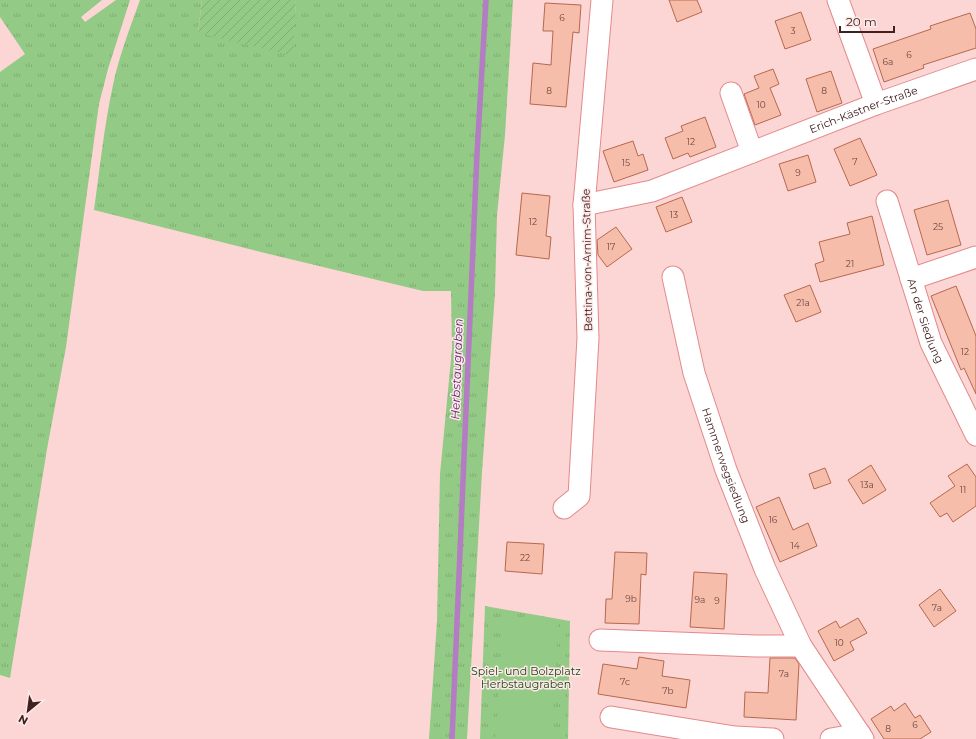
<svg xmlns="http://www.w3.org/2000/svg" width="976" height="739" viewBox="0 0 976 739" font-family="Montserrat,sans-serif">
<defs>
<pattern id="grass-tufts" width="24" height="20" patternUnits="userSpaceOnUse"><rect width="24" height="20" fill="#93ca86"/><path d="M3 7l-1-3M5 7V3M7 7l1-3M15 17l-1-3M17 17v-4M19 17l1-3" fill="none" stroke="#80ad73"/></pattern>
<pattern id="garden-furrows" width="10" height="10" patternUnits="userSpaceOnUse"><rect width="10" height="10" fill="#93ca86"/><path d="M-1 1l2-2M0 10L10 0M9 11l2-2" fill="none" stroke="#80ad73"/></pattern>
</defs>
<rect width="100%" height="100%" fill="#fcd6d5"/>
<g fill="url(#grass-tufts)">
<polygon points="0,0 102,0 81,17 85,22 116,0 130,0 108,69 99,104 66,347 47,449 10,678 0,675 0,72 25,54 0,17"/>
<path d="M140,0H202L198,33L295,15L296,0H513L505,135L497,215L495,293L482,472L467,739H429L437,621L440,474L452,349L451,291H423L269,254L94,210C100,168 104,126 113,85C119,56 130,28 140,0Z"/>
<polygon points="485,606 570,621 568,739 480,739"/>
</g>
<polygon fill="url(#garden-furrows)" points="202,0 296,0 293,56 198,33"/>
<polygon fill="#93ca86" points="506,618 558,623 551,739 495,739"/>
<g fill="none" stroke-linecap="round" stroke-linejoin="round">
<polyline stroke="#b47cc2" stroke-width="5.5" points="452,739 477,154 486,0"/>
</g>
<g fill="#f6bdaa" stroke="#b7684e">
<polygon points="669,0 697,0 702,12 677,22"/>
<polygon points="545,3 581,5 579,33 573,32 566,107 530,104 533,63 551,65 553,31 543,31"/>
<polygon points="801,12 811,40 785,49 775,21"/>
<polygon points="970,13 976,29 976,48 923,65 924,68 884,82 873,49 931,29 930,26"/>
<polygon points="773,69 779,84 770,88 781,115 755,125 744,94 759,88 754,76"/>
<polygon points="831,71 842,103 817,112 806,79"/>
<polygon points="705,117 716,147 690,157 688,153 673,159 665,138 683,131 681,126"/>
<polygon points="860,138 877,175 850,186 834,149"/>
<polygon points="633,141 638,156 643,154 648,170 614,182 603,151"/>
<polygon points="808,155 816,182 788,191 779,164"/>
<polygon points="522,193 550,196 546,236 551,237 549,259 516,255"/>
<polygon points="682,197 692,222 666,232 656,207"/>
<polygon points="948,200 961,245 927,255 914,210"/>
<polygon points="872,216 884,265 820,282 815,264 824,261 819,242 850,234 847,223"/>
<polygon points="616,227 632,249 607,267 598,255 597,240"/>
<polygon points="810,285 821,312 796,322 784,295"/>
<polygon points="956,286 976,336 976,394 964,368 961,370 931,296"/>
<polygon points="967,464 976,477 976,506 953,522 947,513 940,517 930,503 955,486 948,476"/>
<polygon points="871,465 886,490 863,504 848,480"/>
<polygon points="825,468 831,483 814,489 809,474"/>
<polygon points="779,497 793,530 808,523 817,546 780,562 756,507"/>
<polygon points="507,542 544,544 542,574 505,571"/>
<polygon points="615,552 647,553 646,575 641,574 639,624 605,623 606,599 612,599"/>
<polygon points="694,572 727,574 724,629 690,627"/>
<polygon points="940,589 956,611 934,627 919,605"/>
<polygon points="858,618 867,633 850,642 854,650 834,661 818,631 836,621 840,628"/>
<polygon points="639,657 664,661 662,676 690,680 686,708 598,694 603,664 637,669"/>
<polygon points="770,658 795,658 799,664 796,720 744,717 745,692 768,693"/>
<polygon points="905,703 915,718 920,715 931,732 920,739 884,739 871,719 891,706 894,711"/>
</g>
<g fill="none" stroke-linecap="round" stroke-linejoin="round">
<g stroke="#e38a8b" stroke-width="23">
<g id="street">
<polyline points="838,0 876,104"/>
<polyline points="731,93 752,152"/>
<path id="s1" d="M887,201L931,343L976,435"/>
<path id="s2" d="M584,205L652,191L876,104L976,69"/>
<path id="s3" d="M673,277L694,373L726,470L765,569L801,646L863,739"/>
<polyline points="911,279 976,257"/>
<polyline points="564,508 579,496 588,338 584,205 602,0"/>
<polyline points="600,640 756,646 801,646"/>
<polyline points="611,717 735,737 773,739"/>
<polyline points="831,739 860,734"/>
</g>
</g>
<use href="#street" stroke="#fff" stroke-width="21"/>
</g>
<g text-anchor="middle" stroke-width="3" stroke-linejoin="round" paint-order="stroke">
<g font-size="9" fill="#704742">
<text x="562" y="21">6</text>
<text x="793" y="34">3</text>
<text x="909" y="58">6</text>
<text x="888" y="65">6a</text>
<text x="549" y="94">8</text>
<text x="824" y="94">8</text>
<text x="761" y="108">10</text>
<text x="691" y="145">12</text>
<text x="855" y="165">7</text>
<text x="626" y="166">15</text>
<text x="798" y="176">9</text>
<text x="674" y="218">13</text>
<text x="533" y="225">12</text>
<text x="938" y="230">25</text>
<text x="611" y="250">17</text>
<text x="850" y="267">21</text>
<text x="803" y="306">21a</text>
<text x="965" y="355">12</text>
<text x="867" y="488">13a</text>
<text x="963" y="493">11</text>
<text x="773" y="523">16</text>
<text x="795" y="549">14</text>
<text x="525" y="561">22</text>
<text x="631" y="602">9b</text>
<text x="700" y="603">9a</text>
<text x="717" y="604">9</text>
<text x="937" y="611">7a</text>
<text x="839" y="646">10</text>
<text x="784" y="677">7a</text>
<text x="625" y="685">7c</text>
<text x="668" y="694">7b</text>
<text x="915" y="728">6</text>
<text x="888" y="732">8</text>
</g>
<g font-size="11" fill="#432020" stroke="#fce9e8">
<text dy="4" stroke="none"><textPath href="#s2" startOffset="296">Erich-Kästner-Straße</textPath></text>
<text transform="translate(587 260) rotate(-91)" y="4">Bettina-von-Arnim-Straße</text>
<text dy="4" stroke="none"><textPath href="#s1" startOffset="126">An der Siedlung</textPath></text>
<text dy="4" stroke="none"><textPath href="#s3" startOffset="196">Hammerwegsiedlung</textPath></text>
</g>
<g font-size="11" fill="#173d0b" stroke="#fce9e8">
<text x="526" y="675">Spiel- und Bolzplatz<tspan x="526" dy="13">Herbstaugraben</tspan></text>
</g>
<g font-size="12" font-style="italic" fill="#672177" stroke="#fce9e8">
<text transform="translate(457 369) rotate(-88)" y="4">Herbstaugraben</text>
</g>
</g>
<g transform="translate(28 711) rotate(209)" stroke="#fce9e8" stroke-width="3" paint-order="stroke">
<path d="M0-3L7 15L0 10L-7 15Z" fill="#432020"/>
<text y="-6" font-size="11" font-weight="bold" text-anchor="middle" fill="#432020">N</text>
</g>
<path d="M840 26v6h54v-6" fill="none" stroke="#432020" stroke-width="2"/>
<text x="846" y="26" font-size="12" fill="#432020" stroke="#fce9e8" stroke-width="3" paint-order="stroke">20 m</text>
</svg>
